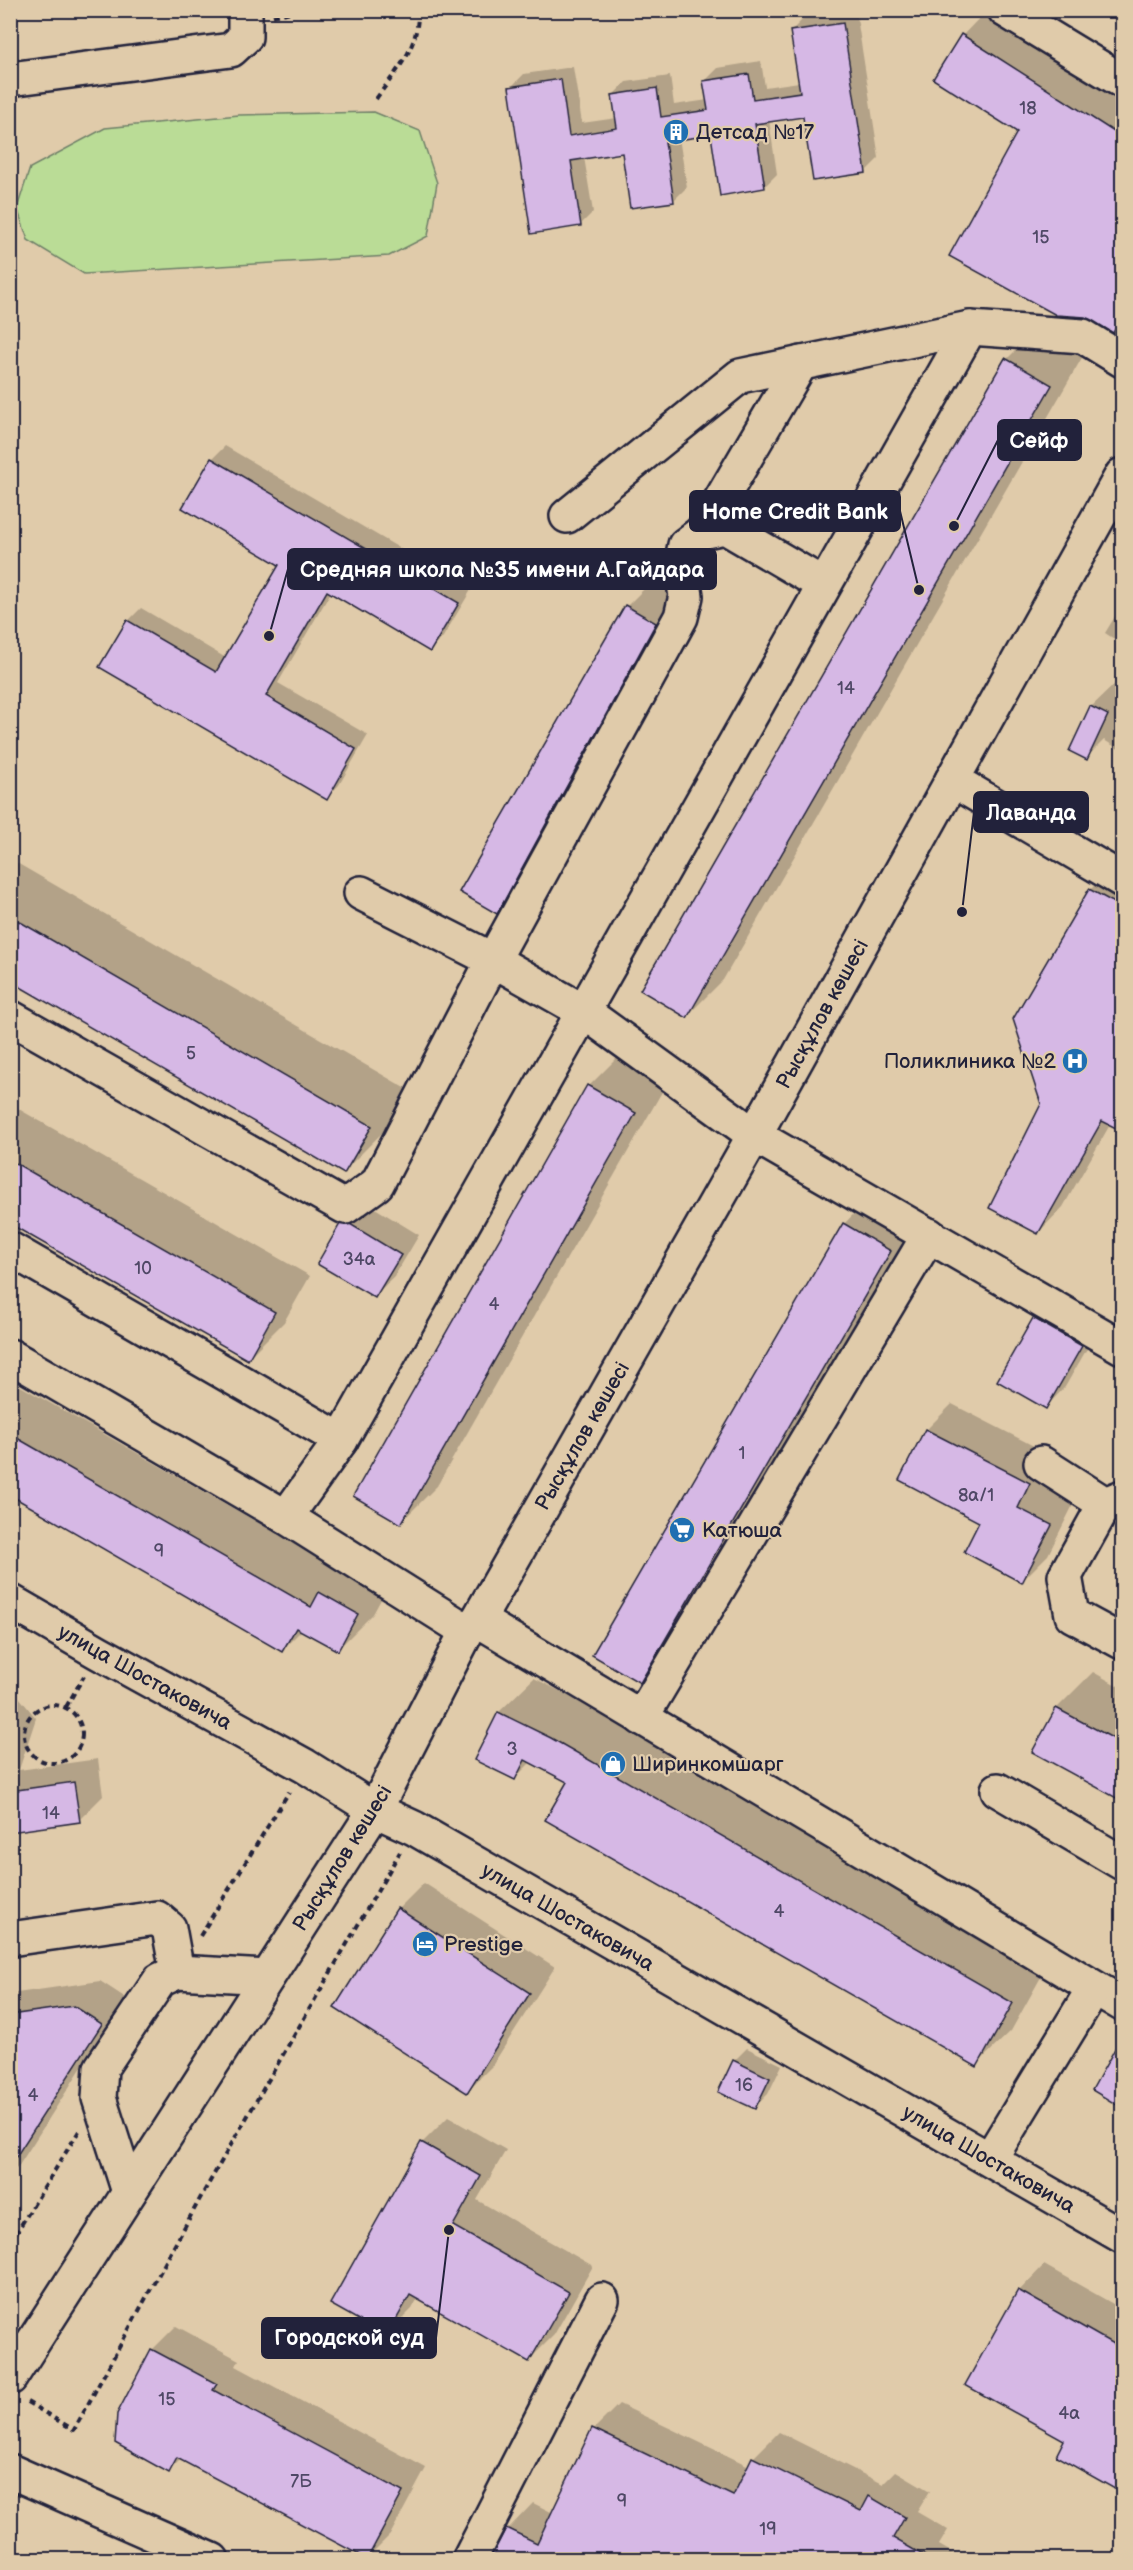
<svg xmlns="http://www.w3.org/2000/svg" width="1133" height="2570" viewBox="0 0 1133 2570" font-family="'Balsamiq Sans',sans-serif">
<rect width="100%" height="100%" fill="#e0cbaa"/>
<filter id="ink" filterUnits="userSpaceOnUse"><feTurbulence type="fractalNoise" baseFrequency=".0167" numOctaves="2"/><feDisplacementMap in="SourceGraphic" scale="12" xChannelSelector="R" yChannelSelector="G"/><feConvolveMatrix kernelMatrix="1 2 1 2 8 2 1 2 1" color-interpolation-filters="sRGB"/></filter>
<g filter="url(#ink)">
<polygon fill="#badc96" stroke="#6e7f68" stroke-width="1.5" points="374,112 420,131 437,183 428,236 389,256 84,274 28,240 17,208 30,168 105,128 239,115"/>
<g fill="#0003">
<polygon points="987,10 999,10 1122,89 1122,322 1113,331 1085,316 1019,132 963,35"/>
<polygon points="10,11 13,28 10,30"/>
<polygon points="856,11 879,158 866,171 804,115 769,120 777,174 764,187 712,133 679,138 687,187 674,200 623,151 584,157 593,212 580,225 511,87 524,74 573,67 582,123 617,118 613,95 626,82 670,76 674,105 708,100 705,81 718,68 761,61 765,87 799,82 791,31 804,18"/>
<polygon points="1043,323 1087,349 723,980 687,1016 1007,359"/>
<polygon points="225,446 471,590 443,637 430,650 331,592 278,683 368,735 339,785 326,798 128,621 141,608 226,658 281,564 212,459"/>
<polygon points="663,570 691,586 532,876 496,912 461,892 627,606"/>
<polygon points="1122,605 1122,644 1105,633"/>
<polygon points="1116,683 1122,686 1122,751 1104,740 1086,758 1091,707"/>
<polygon points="10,859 407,1089 382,1133 346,1169 10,979"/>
<polygon points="1116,864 1122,868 1122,1129 1111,1123 1063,1207 1038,1233 1043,1104 1015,1019 1090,890"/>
<polygon points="625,1050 671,1076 437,1486 401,1522 355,1495 589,1086"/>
<polygon points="10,1104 310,1276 284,1322 248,1358 10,1222"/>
<polygon points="869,1198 916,1225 665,1655 640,1681 844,1224"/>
<polygon points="361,1205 370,1205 419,1235 394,1277 374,1296 341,1225"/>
<polygon points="1054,1299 1100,1326 1065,1387 1046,1407 1000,1381 1035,1319"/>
<polygon points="10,1380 342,1571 392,1579 373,1614 338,1649 302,1630 282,1650 10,1493"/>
<polygon points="952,1404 1055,1457 1076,1499 1048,1555 1022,1581 981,1522 901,1480 927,1429"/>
<polygon points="1093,1672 1122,1688 1122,1799 1034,1752 1057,1708"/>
<polygon points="534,1678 585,1704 1046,1968 1011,2031 976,2065 569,1782 531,1762 515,1778 476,1759 499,1712"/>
<polygon points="10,1686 36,1718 19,1770 98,1759 103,1796 79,1820 10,1830"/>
<polygon points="424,1883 555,1967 492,2066 467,2091 336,2007 398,1909"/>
<polygon points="100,1981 126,1998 18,2167 10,2174 10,1994"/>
<polygon points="1122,2041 1122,2106 1094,2089"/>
<polygon points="747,2048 782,2065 768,2094 755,2107 734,2061"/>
<polygon points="448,2117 506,2150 477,2200 593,2266 554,2335 529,2360 418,2298 412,2309 386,2335 332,2304 422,2143"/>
<polygon points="1044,2265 1122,2309 1122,2491 1058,2455 1066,2440 1019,2291"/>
<polygon points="176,2326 239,2360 236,2366 426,2468 390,2535 367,2558 181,2459 169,2471 119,2414 152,2350"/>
<polygon points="619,2404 749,2466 753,2458 779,2432 883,2484 896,2471 930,2491 917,2512 948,2530 939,2545 965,2560 492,2560 508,2529 533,2503 553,2513 594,2429"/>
</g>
<g fill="#d6b8e5" stroke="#22223b" stroke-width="1.5">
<polygon points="843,23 866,173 813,181 803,117 755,124 765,188 720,196 711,135 665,142 674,202 630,208 622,153 571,161 581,226 531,234 509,87 561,79 569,136 617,128 612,95 657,88 661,117 708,110 703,81 749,74 753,99 800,92 790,31"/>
<polygon points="961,34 1122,137 1122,316 1113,333 1085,317 1056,315 949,256 1017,132 933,79"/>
<polygon points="1005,358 1052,385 687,1018 640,990"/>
<polygon points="211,458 459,603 430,652 327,591 266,696 356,749 327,800 99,667 127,620 216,672 279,565 182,508"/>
<polygon points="625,605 656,623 497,914 459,892"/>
<polygon points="1090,706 1108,715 1087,760 1069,751"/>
<polygon points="1089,889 1122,907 1122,1131 1102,1121 1038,1234 989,1208 1041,1104 1013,1019"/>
<polygon points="10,916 372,1126 344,1174 10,981"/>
<polygon points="587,1085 636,1113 401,1524 353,1496"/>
<polygon points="10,1160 275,1312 248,1360 10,1224"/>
<polygon points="843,1223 891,1251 640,1683 592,1655"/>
<polygon points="340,1224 350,1224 401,1255 375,1298 317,1264"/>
<polygon points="1033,1318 1082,1346 1046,1409 997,1381"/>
<polygon points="925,1429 1030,1483 1018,1508 1052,1525 1022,1583 964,1552 979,1522 899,1480"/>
<polygon points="10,1434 311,1607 319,1592 358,1614 338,1651 296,1628 282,1652 10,1495"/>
<polygon points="1056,1708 1122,1743 1122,1801 1032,1752"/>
<polygon points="498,1712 551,1738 1013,2003 977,2067 545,1820 567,1782 525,1760 515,1780 474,1760"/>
<polygon points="74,1782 80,1822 10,1832 10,1791"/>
<polygon points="397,1908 530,1993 467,2093 334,2008"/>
<polygon points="74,2006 102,2024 10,2166 10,2015"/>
<polygon points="1122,2036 1122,2108 1092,2090"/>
<polygon points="733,2060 770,2078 755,2109 718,2092"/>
<polygon points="421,2142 481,2176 453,2226 569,2292 529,2362 410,2295 387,2336 330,2304"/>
<polygon points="1018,2290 1122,2349 1122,2493 1056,2456 1064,2440 965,2385"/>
<polygon points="151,2349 217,2384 213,2390 403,2492 367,2559 177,2458 169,2473 115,2443 117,2414"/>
<polygon points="592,2428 733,2496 752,2457 861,2511 869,2496 905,2517 893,2538 930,2559 490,2559 506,2528 537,2543"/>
</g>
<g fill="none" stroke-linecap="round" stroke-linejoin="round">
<g stroke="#22223b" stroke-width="38">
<g id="minor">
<polyline points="1005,10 1122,81"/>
<polyline points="10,79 231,50 245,37 245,10"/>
<polyline points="567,516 740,376 970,328 1083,336 1122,360"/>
<polyline points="702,532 801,363"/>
<polyline points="952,780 1122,880"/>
<polyline points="361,893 493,960 583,1011 754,1135 1122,1347"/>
<polyline points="10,1017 345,1207 377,1184 493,960 681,617 686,596 681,565 685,545 702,532 725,527 824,585"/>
<polyline points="10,1249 341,1440"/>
<polyline points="10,1356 286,1517 467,1631"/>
<polyline points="1041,1463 1105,1504 1122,1497"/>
<polyline points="1105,1504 1065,1576 1072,1615 1122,1642"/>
<polyline points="286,1517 341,1440 970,328"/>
<polyline points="10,1601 98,1652 305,1766 375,1810 414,1828 1122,2236"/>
<polyline points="478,1620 1122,2004"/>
<polyline points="641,1718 929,1235"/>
<polyline points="998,1790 1122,1863"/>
<polyline points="10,1939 157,1918 169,1928 177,1972"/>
<polyline points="990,2159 1094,1988"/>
<polyline points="129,2192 99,2098 101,2068 160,1980 177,1972 267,1977"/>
<polyline points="10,2378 375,1810 467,1631 478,1620 764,1118 1122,475"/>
<polyline points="469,2560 602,2300"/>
</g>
</g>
<g stroke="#22223b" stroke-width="38">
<polyline id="major" points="10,2471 212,2560"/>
</g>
<g stroke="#22223b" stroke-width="4" stroke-dasharray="6 4.5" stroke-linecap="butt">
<polyline points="273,16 300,10"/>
<path d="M376,99C397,69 419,49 418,10"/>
<circle cx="53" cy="1734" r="29"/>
<polyline points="66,1707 84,1676"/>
<polyline points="200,1936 289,1792"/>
<polyline points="10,2243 79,2131"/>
<polyline points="27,2402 74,2430 202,2195 400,1852"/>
</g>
<use href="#minor" stroke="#e0cbaa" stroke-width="33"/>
<use href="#major" stroke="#e0cbaa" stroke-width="33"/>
</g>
</g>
<defs>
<g id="building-disc" transform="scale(1.35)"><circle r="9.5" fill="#1f6fb2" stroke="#e0cbaa"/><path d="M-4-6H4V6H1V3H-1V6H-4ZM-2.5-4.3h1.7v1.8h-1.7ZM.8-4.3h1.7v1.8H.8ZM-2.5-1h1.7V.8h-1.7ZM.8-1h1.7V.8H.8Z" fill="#fff"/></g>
<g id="hospital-disc" transform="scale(1.35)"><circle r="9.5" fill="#1f6fb2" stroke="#e0cbaa"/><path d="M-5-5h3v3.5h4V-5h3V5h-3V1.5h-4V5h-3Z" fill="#fff"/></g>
<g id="supermarket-disc" transform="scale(1.35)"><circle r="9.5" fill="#1f6fb2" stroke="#e0cbaa"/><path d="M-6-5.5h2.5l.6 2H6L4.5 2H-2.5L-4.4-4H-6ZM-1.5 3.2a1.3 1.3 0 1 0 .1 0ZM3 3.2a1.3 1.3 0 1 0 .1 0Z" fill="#fff"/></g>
<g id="shop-disc" transform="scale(1.35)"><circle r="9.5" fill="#1f6fb2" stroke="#e0cbaa"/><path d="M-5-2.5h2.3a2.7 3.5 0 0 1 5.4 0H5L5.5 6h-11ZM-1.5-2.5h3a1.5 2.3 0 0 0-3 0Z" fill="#fff"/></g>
<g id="hotel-disc" transform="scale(1.35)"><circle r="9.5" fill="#1f6fb2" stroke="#e0cbaa"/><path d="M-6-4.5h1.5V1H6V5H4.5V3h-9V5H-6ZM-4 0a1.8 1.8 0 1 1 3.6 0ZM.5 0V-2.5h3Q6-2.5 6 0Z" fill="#fff"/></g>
</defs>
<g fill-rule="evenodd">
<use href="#building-disc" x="676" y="132"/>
<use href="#hospital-disc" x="1075" y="1061"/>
<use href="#supermarket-disc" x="682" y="1530"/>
<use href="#shop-disc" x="613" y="1764"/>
<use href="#hotel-disc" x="425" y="1944"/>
</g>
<g text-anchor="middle" stroke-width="4.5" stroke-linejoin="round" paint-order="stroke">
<g font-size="18" fill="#4f4866">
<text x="1028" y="114">18</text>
<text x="1041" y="243">15</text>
<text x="846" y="694">14</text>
<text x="191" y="1059">5</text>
<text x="359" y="1265">34а</text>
<text x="143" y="1274">10</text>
<text x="494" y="1310">4</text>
<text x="742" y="1459">1</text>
<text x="976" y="1501">8а/1</text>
<text x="159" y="1557">9</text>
<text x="512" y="1755">3</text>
<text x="51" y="1819">14</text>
<text x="779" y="1917">4</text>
<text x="744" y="2091">16</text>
<text x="33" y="2101">4</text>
<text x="167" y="2405">15</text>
<text x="1069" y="2419">4а</text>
<text x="301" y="2487">7Б</text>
<text x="622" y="2507">9</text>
<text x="768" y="2535">19</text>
</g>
<g font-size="21" fill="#22223b" stroke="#e0cbaa" text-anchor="start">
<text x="696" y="139">Детсад №17</text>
<text x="1056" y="1068" text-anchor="end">Поликлиника №2</text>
<text x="702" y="1537">Катюша</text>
<text x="632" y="1771">Ширинкомшарг</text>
<text x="444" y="1951">Prestige</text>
</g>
<g font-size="21" fill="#22223b" stroke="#e0cbaa">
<text transform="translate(822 1014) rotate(-61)" y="7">Рысқұлов көшесі</text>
<text transform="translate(582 1436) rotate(-60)" y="7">Рысқұлов көшесі</text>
<text transform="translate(145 1677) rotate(29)" y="7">улица Шостаковича</text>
<text transform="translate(342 1858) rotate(-58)" y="7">Рысқұлов көшесі</text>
<text transform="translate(568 1917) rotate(30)" y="7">улица Шостаковича</text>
<text transform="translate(989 2159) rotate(30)" y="7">улица Шостаковича</text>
</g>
</g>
<path fill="none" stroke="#22223b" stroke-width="2" d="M954 526L998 440M919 590L900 511M269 636L288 569M962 912L974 812M449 2230L436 2338"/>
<g fill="#22223b" stroke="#e0cbaa" stroke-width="2">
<circle cx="954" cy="526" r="6"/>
<circle cx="919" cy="590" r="6"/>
<circle cx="269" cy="636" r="6"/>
<circle cx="962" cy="912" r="6"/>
<circle cx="449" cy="2230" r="6"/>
</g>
<g fill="#22223b" stroke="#22223b" stroke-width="2">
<rect x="998" y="420" width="83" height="40" rx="6"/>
<rect x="690" y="491" width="210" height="40" rx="6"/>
<rect x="288" y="549" width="428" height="40" rx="6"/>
<rect x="974" y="792" width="114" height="40" rx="6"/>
<rect x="262" y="2318" width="174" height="40" rx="6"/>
</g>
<g font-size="22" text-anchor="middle" font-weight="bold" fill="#fff">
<text x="1039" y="448">Сейф</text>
<text x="795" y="519">Home Credit Bank</text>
<text x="502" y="577">Средняя школа №35 имени А.Гайдара</text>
<text x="1031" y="820">Лаванда</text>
<text x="349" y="2345">Городской суд</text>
</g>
<rect width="1133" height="2570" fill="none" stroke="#e0cbaa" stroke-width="36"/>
<rect x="18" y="18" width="1097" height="2534" fill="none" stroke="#22223b" stroke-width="2" filter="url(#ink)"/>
</svg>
